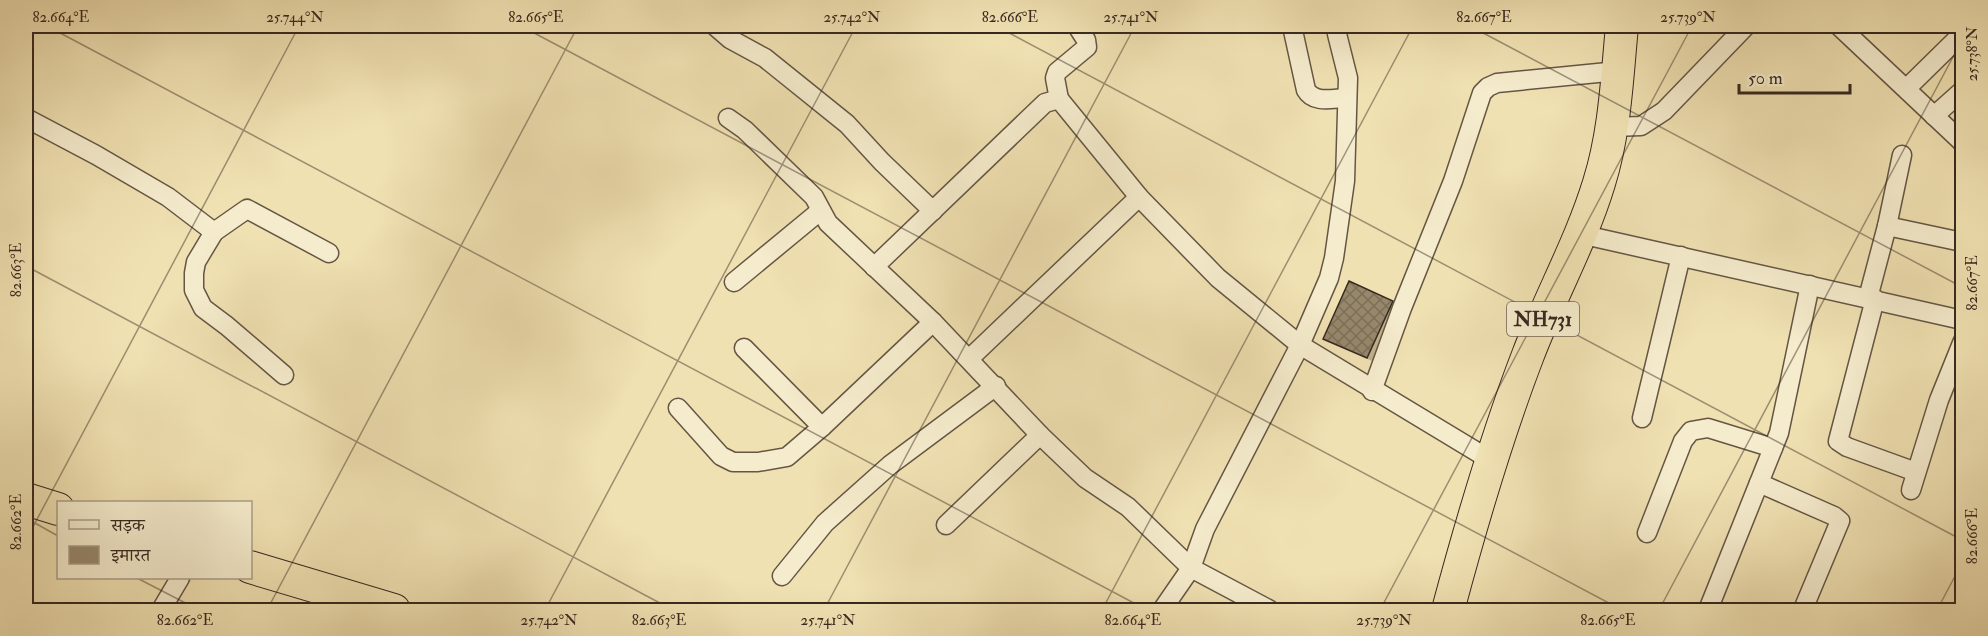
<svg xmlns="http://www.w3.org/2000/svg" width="1988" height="636" viewBox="0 0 1988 636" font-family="'IM FELL Double Pica','Noto Serif Devanagari',serif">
<defs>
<pattern id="building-cross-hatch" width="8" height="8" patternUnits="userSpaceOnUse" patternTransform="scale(1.5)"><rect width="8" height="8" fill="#97886c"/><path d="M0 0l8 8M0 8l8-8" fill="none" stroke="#7c6f58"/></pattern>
</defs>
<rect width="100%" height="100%" fill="#f0e1b2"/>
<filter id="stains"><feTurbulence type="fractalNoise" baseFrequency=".00333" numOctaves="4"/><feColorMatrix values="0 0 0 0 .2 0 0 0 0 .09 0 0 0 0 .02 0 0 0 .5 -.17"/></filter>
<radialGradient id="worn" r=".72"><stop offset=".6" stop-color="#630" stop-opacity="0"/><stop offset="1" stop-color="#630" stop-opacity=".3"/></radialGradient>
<polygon fill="#0003" points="1392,302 1407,311 1382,366 1325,338"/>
<polygon fill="url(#building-cross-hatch)" stroke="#372820" stroke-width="1.5" points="1349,281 1393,301 1367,358 1323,339"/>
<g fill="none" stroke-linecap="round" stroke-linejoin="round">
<g stroke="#655644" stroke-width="21">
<g id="street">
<polyline points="715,26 730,39 765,58 847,124 882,162 933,211"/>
<path d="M1292,26L1306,90C1314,104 1333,98 1347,98"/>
<polyline points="1839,26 1962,142"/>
<polyline points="1907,88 1962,34"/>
<polyline points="1059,99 1055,78 1057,72 1087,47 1086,40 1077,26"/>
<polyline points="1934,116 1962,91"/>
<polyline points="26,118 96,155 168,197 214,232 247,209 329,253"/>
<polyline points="728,118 745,130 814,197 828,223 933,322 1040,435 1085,478 1128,507 1191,568 1270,610"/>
<polyline points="1612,127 1641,126 1664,111 1746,26"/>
<polyline points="1887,226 1962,242"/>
<polyline points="214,232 196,262 194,273 194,290 203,308 227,326 284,375"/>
<polyline points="1580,234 1962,320"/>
<polyline points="874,267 1045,103 1059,99 1139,197 1218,278 1300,345 1492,461"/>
<polyline points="734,282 820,211"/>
<polyline points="1868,298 1887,226 1902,155"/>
<polyline points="1875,299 1838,441 1847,447 1916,472"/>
<polyline points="744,348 822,427"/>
<polyline points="969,359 1139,197"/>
<polyline points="1372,391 1402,308 1453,181 1482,93 1488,87 1497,83 1618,71"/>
<polyline points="678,408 721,456 733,462 758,462 787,457 822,427 933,322"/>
<polyline points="1642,418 1681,256"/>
<polyline points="1759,483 1834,516 1840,521 1804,607"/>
<polyline points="1911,490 1939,400 1962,343"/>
<polyline points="946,525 1040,435"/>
<polyline points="1647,533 1683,441 1691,431 1708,428 1773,448"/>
<polyline points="782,576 825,523 890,465 996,386"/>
<polyline points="161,610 180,578"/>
<polyline points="1162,610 1191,568 1205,529 1300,345 1329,278 1334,258 1345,181 1348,78 1337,34 1340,26"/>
<polyline points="1708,610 1779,433 1810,285"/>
</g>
</g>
<g stroke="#372820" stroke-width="34">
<g id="highway">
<polyline points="26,499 58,509"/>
<polyline points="250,567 394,610"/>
<path d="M1448,610C1471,524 1496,438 1528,355C1550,297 1581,242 1599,183C1615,132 1617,78 1622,26"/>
</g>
</g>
<use href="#street" stroke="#f5eccd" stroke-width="18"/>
<use href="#highway" stroke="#f0e1b2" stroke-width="32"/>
</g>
<path fill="none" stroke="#372820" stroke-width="1.5" stroke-opacity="0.45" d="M47,26L1147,610M521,26L1622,610M996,26L1962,540M1470,26L1962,287M1944,26L1962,35M26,266L673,610M26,518L58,536M26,540L299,26M137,578L199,610M267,610L578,26M545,610L856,26M824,610L1135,26M1102,610L1413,26M1380,610L1692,26M1659,610L1962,40M1937,610L1962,563"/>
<g text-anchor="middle" stroke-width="5" stroke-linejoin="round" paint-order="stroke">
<rect fill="#f5eccd" stroke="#706354" stroke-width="1.5" x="1507" y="302" width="72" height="34" rx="4.5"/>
<g font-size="20" font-weight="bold" fill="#372820">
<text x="1543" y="326">NH731</text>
</g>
</g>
<rect width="1988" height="636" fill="none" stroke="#f0e1b2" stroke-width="66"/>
<rect x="57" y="501" width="195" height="78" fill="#f5eccd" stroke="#a99e88" stroke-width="1.5"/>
<rect x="69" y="520" width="30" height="9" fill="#f5eccd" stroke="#a99e88" stroke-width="1.5"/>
<text x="111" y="531" font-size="18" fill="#372820">सड़क</text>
<rect x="69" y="546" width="30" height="18" fill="#97886c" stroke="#a99e88" stroke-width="1.5"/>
<text x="111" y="561" font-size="18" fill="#372820">इमारत</text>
<path d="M1739 84v9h111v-9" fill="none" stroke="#372820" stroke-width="3"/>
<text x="1748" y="84" font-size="18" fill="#372820" stroke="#f5eccd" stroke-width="4.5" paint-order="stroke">50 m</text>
<rect x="33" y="33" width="1922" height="570" fill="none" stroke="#372820" stroke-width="2"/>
<g font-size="15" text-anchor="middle" fill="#372820">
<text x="61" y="22">82.664°E</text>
<text x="295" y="22">25.744°N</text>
<text x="536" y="22">82.665°E</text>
<text x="852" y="22">25.742°N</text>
<text x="1010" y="22">82.666°E</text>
<text x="1131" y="22">25.741°N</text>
<text x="1484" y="22">82.667°E</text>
<text x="1688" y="22">25.739°N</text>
<text transform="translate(1972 54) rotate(-90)" y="5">25.738°N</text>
<text transform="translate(16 270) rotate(-90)" y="5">82.663°E</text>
<text transform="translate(1972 283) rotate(-90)" y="5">82.667°E</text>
<text transform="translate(16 522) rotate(-90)" y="5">82.662°E</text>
<text transform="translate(1972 536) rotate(-90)" y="5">82.666°E</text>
<text x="185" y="625">82.662°E</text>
<text x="549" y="625">25.742°N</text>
<text x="659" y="625">82.663°E</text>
<text x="828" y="625">25.741°N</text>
<text x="1133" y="625">82.664°E</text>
<text x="1384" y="625">25.739°N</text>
<text x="1608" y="625">82.665°E</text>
</g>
<rect width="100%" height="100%" filter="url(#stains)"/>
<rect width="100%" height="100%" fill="url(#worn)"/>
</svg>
